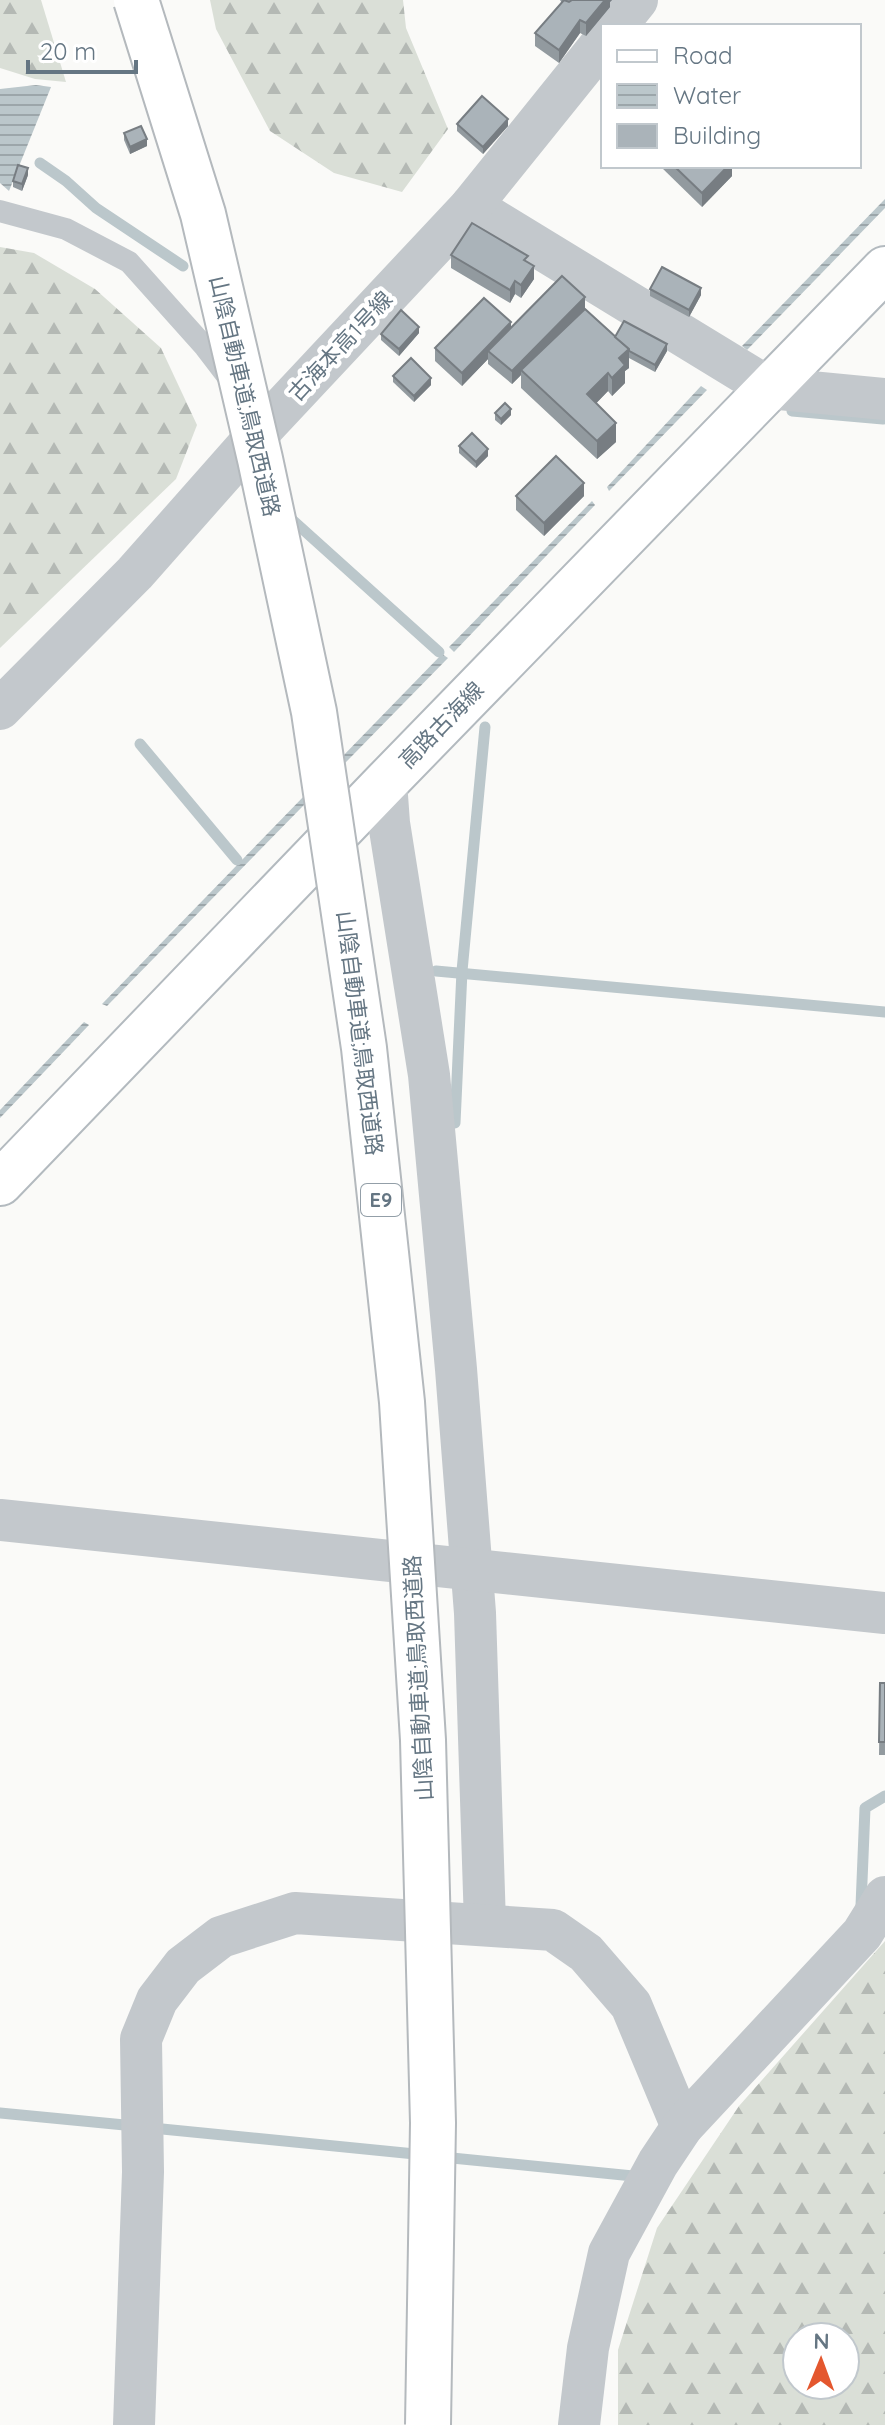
<svg xmlns="http://www.w3.org/2000/svg" width="885" height="2425" viewBox="0 0 885 2425" font-family="Quicksand,'Noto Sans JP',sans-serif">
<defs>
<pattern id="forest-firs" width="22" height="20" patternUnits="userSpaceOnUse" patternTransform="scale(2)"><rect width="22" height="20" fill="#dadfd7"/><path d="M5 1l3.5 6h-7zM16 11l3.5 6h-7z" fill="#b4b9b4"/></pattern>
<pattern id="water-rules" width="6" height="5" patternUnits="userSpaceOnUse" patternTransform="scale(2)"><rect width="6" height="5" fill="#bbc7cb"/><path d="M0 2.5h6" fill="none" stroke="#9ca6aa"/></pattern>
</defs>
<rect width="100%" height="100%" fill="#fafaf8"/>
<g fill="url(#forest-firs)" fill-rule="evenodd">
<polygon points="0,0 41,0 66,82 35,79 0,68"/>
<polygon points="210,0 403,0 406,28 448,129 402,192 334,173 270,131 216,29"/>
<polygon points="0,247 34,253 95,289 161,348 197,425 176,479 0,648"/>
<path d="M885,1941V2425H618V2350L657,2228L739,2106ZM845,2337V2385H797V2337Z"/>
</g>
<g fill="url(#water-rules)">
<polygon points="36,85 51,87 9,191 0,183 0,89"/>
<polygon points="885,199 885,208 747,350 742,346"/>
<polygon points="701,386 707,390 609,491 607,487"/>
<polygon points="592,501 595,505 454,652 449,647"/>
<polygon points="442,654 448,658 107,1006 102,1004"/>
<polygon points="84,1022 89,1025 0,1118 0,1110"/>
</g>
<g fill="none" stroke-linecap="round" stroke-linejoin="round">
<g stroke="#bbc7cb" stroke-width="11">
<polyline points="40,163 66,181 96,208 183,266"/>
<polyline points="792,411 883,419"/>
<polyline points="288,516 439,652"/>
<polyline points="140,744 237,860"/>
<polyline points="436,971 885,1012"/>
<polyline points="455,1123 462,971 485,727"/>
<polyline points="861,1906 865,1808 885,1796"/>
<polyline points="0,2113 135,2126"/>
<polyline points="152,2128 425,2155"/>
<polyline points="442,2157 633,2176"/>
</g>
<g stroke="#b3babf" stroke-width="48">
<polyline id="secondary" points="0,1183 386,782 885,269"/>
</g>
<polyline stroke="#c3c8cc" stroke-width="22" points="0,211 66,229 129,262 205,347 231,381"/>
<g stroke="#c3c8cc" stroke-width="42">
<polyline points="616,26 637,0"/>
<polyline points="471,206 769,388 885,399"/>
<polyline points="0,709 135,573 265,426 471,206 603,42"/>
<polyline points="386,782 389,823 429,1075 456,1369 475,1613 485,1924"/>
<polyline points="0,1520 885,1613"/>
<polyline points="134,2425 143,2172 141,2039 157,2000 183,1966 221,1937 295,1913 553,1930 586,1953 631,2005 682,2127"/>
<polyline points="579,2425 588,2348 609,2253 658,2163 682,2127 862,1934 885,1897"/>
</g>
<use href="#secondary" stroke="#fff" stroke-width="44"/>
<g stroke="#b4b9bd" stroke-width="48" stroke-linecap="butt">
<polyline id="highway-bridge" points="136,0 203,214 260,459 314,712 364,1048 402,1402 423,1740 433,2123 428,2425"/>
</g>
<use href="#highway-bridge" stroke="#fff" stroke-width="44"/>
</g>
<g fill="#929a9f">
<polygon points="560,0 612,0 610,2 610,7 586,36 580,33 559,63 535,46 535,33 562,3"/>
<polygon points="457,124 508,126 483,154 457,131"/>
<polygon points="124,133 147,146 130,154 124,140"/>
<polygon points="660,166 732,166 732,176 702,207"/>
<polygon points="28,175 22,191 13,187 13,181"/>
<polygon points="451,255 528,262 534,279 521,298 515,294 510,303 451,268"/>
<polygon points="650,289 701,295 689,317 650,296"/>
<polygon points="585,309 615,337 667,351 655,372 629,358 629,368 625,371 625,383 612,396 608,391 596,403 616,442 597,459 521,388 521,375 512,384 488,364 488,359 462,386 435,361 435,348 511,327"/>
<polygon points="419,333 399,356 381,340 381,334"/>
<polygon points="393,376 431,385 414,402 393,382"/>
<polygon points="495,413 511,415 501,425 495,420"/>
<polygon points="459,446 488,456 476,468 459,453"/>
<polygon points="516,496 584,496 544,536 516,510"/>
<polygon points="880,1683 885,1683 885,1755 879,1755"/>
</g>
<g fill="#777d82">
<polygon points="605,0 612,0 610,2 610,7 586,36 586,23"/>
<polygon points="580,20 580,33 559,63 559,50"/>
<polygon points="508,119 508,126 483,154 483,147"/>
<polygon points="147,139 147,146 130,154 130,147"/>
<polygon points="728,166 732,166 732,176 702,207 702,193"/>
<polygon points="28,168 28,175 22,191 22,184"/>
<polygon points="534,266 534,279 521,298 521,285"/>
<polygon points="515,281 515,294 510,303 510,290"/>
<polygon points="701,288 701,295 689,317 689,310"/>
<polygon points="585,297 585,310 521,370 521,375 512,384 512,371"/>
<polygon points="511,322 511,335 488,351 488,359 462,386 462,373"/>
<polygon points="419,327 419,333 399,356 399,349"/>
<polygon points="667,344 667,351 655,372 655,365"/>
<polygon points="629,349 629,368 625,371 625,383 612,396 612,378 619,358"/>
<polygon points="608,373 608,391 587,413 587,394"/>
<polygon points="431,378 431,385 414,402 414,396"/>
<polygon points="511,409 511,415 501,425 501,419"/>
<polygon points="616,423 616,442 597,459 597,441"/>
<polygon points="488,449 488,456 476,468 476,462"/>
<polygon points="584,483 584,496 544,536 544,523"/>
</g>
<g fill="#aab3b9" stroke="#777d82" stroke-width="2">
<polygon points="564,0 569,2 572,0 605,0 586,23 580,20 559,50 535,33"/>
<polygon points="482,96 508,119 483,147 457,124"/>
<polygon points="141,126 147,139 130,147 124,133"/>
<polygon points="18,165 28,168 22,184 13,181"/>
<polygon points="674,166 728,166 702,193"/>
<polygon points="472,223 528,256 524,260 534,266 521,285 515,281 510,290 451,255"/>
<polygon points="662,267 701,288 689,310 650,289"/>
<polygon points="562,276 585,297 512,371 488,351"/>
<polygon points="484,298 511,322 462,373 435,348"/>
<polygon points="585,309 629,349 619,358 625,365 612,378 608,373 587,394 616,423 597,441 521,370"/>
<polygon points="401,310 419,327 399,349 381,334"/>
<polygon points="624,321 667,344 655,365 629,351 629,349 615,337"/>
<polygon points="411,358 431,378 414,396 393,376"/>
<polygon points="505,403 511,409 501,419 495,413"/>
<polygon points="472,433 488,449 476,462 459,446"/>
<polygon points="556,456 584,483 544,523 516,496"/>
<polygon points="880,1683 885,1683 885,1742 879,1742"/>
</g>
<g text-anchor="middle" stroke-width="8" stroke-linejoin="round" paint-order="stroke">
<rect fill="#fff" stroke="#939fa8" stroke-width="2" x="361" y="1184" width="40" height="32" rx="6"/>
<g font-size="20" font-weight="bold" fill="#657683">
<text x="381" y="1207">E9</text>
</g>
<g font-size="22" fill="#657683" stroke="#fff">
<text transform="translate(340 346) rotate(-47)" y="8">古海本高1号線</text>
<text transform="translate(245 396) rotate(77)" y="8">山陰自動車道;鳥取西道路</text>
<text transform="translate(441 725) rotate(-46)" y="8">高路古海線</text>
<text transform="translate(360 1033) rotate(83)" y="8">山陰自動車道;鳥取西道路</text>
<text transform="translate(418 1678) rotate(-93)" y="8">山陰自動車道;鳥取西道路</text>
</g>
</g>
<rect x="601" y="24" width="260" height="144" fill="#ffffff" stroke="#c1c8cd" stroke-width="2"/>
<rect x="617" y="50" width="40" height="12" fill="#ffffff" stroke="#c1c8cd" stroke-width="2"/>
<text x="673" y="64" font-size="24" fill="#657683">Road</text>
<rect x="617" y="84" width="40" height="24" fill="url(#water-rules)" stroke="#c1c8cd" stroke-width="2"/>
<text x="673" y="104" font-size="24" fill="#657683">Water</text>
<rect x="617" y="124" width="40" height="24" fill="#aab3b9" stroke="#c1c8cd" stroke-width="2"/>
<text x="673" y="144" font-size="24" fill="#657683">Building</text>
<g transform="translate(821 2361) rotate(1)"><circle r="38" fill="#ffffff" stroke="#c1c8cd" stroke-width="2"/>
<path d="M0-6L14 30L0 20L-14 30Z" fill="#e4572e"/>
<text y="-12" font-size="22" font-weight="bold" text-anchor="middle" fill="#657683">N</text>
</g>
<path d="M28 60v12h108v-12" fill="none" stroke="#657683" stroke-width="4"/>
<text x="40" y="60" font-size="24" fill="#657683" stroke="#ffffff" stroke-width="6" paint-order="stroke">20 m</text>
</svg>
